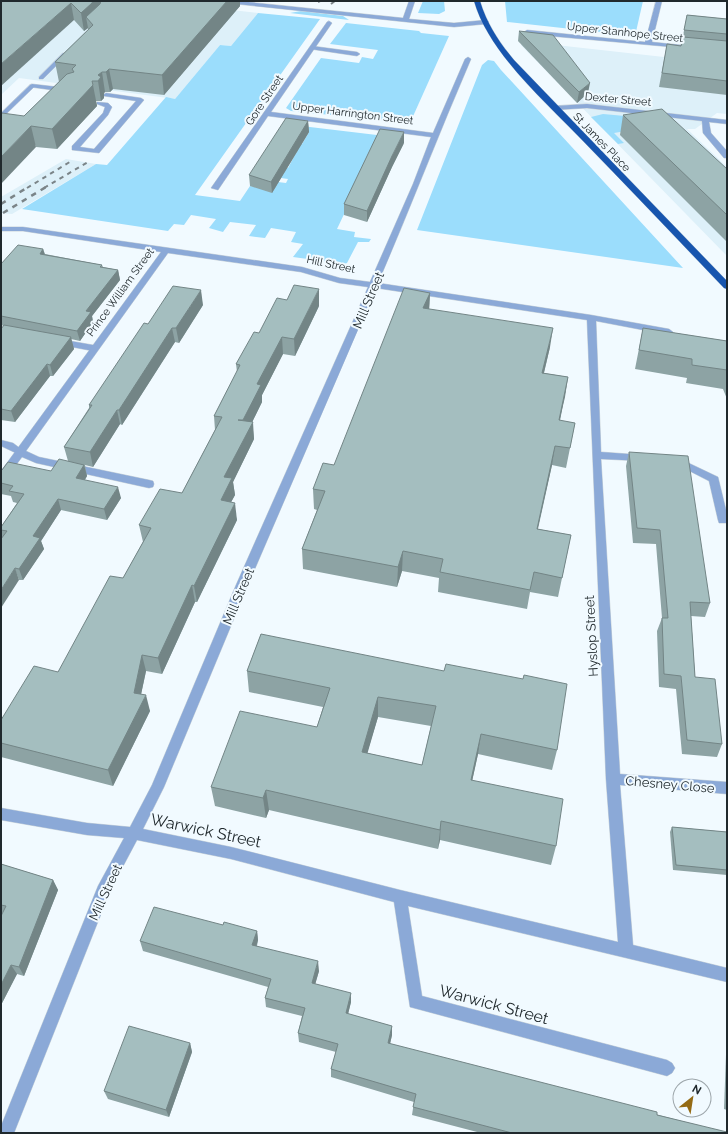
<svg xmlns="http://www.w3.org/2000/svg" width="728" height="1134" viewBox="0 0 728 1134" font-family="Raleway,sans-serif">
<rect width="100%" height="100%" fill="#f1faff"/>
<g fill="#ddf0f9">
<polygon points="1,1 240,1 232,10 258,13 231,46 220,45 175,99 19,78 1,95"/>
<polygon points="529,42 727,64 727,114 717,113 695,129 687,129 727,167 727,256 521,45 522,43"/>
<polygon points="66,159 96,164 12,214 1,213 1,197"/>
</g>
<g fill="#9bddfc">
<polygon points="423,1 444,1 445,11 439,14 418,13"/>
<polygon points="505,1 643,1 635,36 507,22"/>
<polygon points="301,11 343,16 349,20 290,13"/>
<polygon points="258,13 320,19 195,195 240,201 250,186 274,189 278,182 286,183 288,179 281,178 282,175 268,165 288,168 297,151 278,148 283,141 302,144 309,132 293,125 402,138 346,210 337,229 355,232 354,237 371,239 369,242 358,242 347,263 344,264 293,257 303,244 291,242 296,232 271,228 265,238 249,236 256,225 230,222 223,232 209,228 216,219 191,215 184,225 174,224 168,231 22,209 96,164 107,165 166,97 175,99 220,45 231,46"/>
<polygon points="346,23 419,31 421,33 449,36 410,123 291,111 286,108 321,58 359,63 362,57 373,59 378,50 330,44"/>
<polygon points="488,60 494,61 501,70 683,268 417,230 482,65"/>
<polygon points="603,114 669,120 673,123 614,133 624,143 618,144 591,117"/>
</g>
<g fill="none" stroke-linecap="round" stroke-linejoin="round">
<g stroke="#cbd4d9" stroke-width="1">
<g id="service">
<polygon points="312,46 357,52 360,54 357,56 310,49 310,47"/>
<polygon points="63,53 68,54 43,79 39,79 39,77"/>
<polygon points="32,84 67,88 70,90 67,92 30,87 30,85"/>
<polygon points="106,93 141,98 144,100 99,153 72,150 72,146 103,113 105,107 97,104 97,102 108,103 112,107 108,115 80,147 94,149 136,101 104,96 103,95"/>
</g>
</g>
<g stroke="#cbd4d9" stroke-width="1">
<g id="pedestrian">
<polygon points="59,339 93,345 98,348 93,351 56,344 55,342"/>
<polygon points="1,440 13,443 25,452 20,455 1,446"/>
</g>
</g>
<g stroke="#cbd4d9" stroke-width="1">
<g id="minor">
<polygon points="238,1 403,18 409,1 415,1 409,19 454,23 486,20 489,22 486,24 454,27 236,4 235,3"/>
<polygon points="656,1 662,1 652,42 681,45 683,46 683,48 527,34 524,32 527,30 645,42"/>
<path d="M329,21L332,23L271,112L433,133L465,59L468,57L471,59C439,133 410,209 378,283L591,315L669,329L673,332L669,335L596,321L601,452L643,455L648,458L643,461L601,459L620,774L727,782V794L620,785L633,945L727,968V982L408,906L422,996L667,1060L672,1063L675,1068L672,1073L667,1076L410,1007L394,902L231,859L137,840L111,889L14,1133H1V1126L98,886L124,838L87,835L1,820V808L87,823L130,827L152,785L236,585L368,287L339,283L301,272L168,253L26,451L39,457L149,480L153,481L154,484L153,487L149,488L36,463L22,457L5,480L1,482V471L161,252L23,231H1V227H23L302,267L340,278L370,282L413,184L431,137L268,116L218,190L211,188L327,22ZM376,288L587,320L606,779L618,942L400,890L231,847L143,829L164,787L248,585Z"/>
<polygon points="30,85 35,86 1,119 1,113"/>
<polygon points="587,104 727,120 727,124 709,122 711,133 727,151 727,158 724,158 703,133 702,121 587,108 554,110 551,108 554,106"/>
<polygon points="676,457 718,477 727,514 727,523 719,523 718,520 709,481 672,462 671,460 672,458"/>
</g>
</g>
<g stroke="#cbd4d9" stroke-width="1">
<path id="trunk" d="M474,1H480C487,24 499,42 514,60L727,281V289L724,288C678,240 632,191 585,143C548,104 489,54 474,1Z"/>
</g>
<use href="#service" fill="#8ba9d7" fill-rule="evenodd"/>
<use href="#pedestrian" fill="#8ba9d7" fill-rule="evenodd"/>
<use href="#minor" fill="#8ba9d7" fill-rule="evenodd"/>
<use href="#trunk" fill="#1755ae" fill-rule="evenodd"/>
<g stroke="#7b8488" stroke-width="2" stroke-dasharray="4.5 4.5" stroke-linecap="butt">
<polyline points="318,2 320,1"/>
<polyline points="331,4 335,1"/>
<polyline points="27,188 73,160"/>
<polyline points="44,188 88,162"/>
</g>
<g stroke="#7b8488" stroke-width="2.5" stroke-dasharray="5.5 5.5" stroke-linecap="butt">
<polyline points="1,204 28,187"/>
<polyline points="3,213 46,187"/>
</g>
</g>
<g fill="#8da3a4" fill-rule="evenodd">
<polygon points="1,1 240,1 240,6 164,95 113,89 110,92 105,92 104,93 104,98 101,101 96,101 97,106 57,149 36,147 24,116 59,82 55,62 88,30 88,28 84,31 74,20"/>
<polygon points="687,15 727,19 727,95 659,87 667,44 681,46"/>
<polygon points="519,31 588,93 577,103 518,41"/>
<polygon points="623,115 727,169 727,242 620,135"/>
<polygon points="308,121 309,132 272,193 250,186 249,175"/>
<polygon points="404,143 392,167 367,222 344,215 344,204"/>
<polygon points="43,249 45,254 102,265 103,267 118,270 120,280 92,316 93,322 80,341 71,339 74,349 53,376 50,376 15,422 1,420 1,329 4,326 1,325 1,264"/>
<polygon points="430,293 429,309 550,347 544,373 568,377 560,421 575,423 566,468 552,465 538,529 571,535 558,597 530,592 527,609 438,592 439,578 402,571 397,587 303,569 302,549 317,510 314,509 313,489 334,465"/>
<polygon points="203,305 179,343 175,342 122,425 120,424 93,467 85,465 87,476 85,480 121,498 107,520 61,510 41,541 44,549 23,580 19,580 1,534 1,527 17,503 13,502 11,496 1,494 1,470 51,471 68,461 64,447 89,408 89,405 148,324"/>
<polygon points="319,306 295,356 283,354 262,395 262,402 252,422 254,439 233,482 235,495 231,502 237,520 197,602 195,602 162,674 146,671 141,694 150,711 113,786 1,757 1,720 58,672 123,578 143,542 139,525 182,493 215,430 214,416 237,372 236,364 259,333"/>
<polygon points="643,328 727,341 727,399 723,389 686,383 687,378 635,369"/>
<polygon points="629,452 710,603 705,617 691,616 695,677 722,744 717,757 682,754 676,689 659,687 657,631 662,618 656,544 633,543 626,466"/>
<path d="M261,634L557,750L552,770L478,754L472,781L556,846L551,865L440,840L438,849L269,810L266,818L215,806L211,787L317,727L323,707L249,692L247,671ZM378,717L431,726L422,765L367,753Z"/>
<polygon points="672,827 727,832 727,875 673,870 670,832"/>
<polygon points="1,864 53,880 58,890 24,976 17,974 1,1005 1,916 3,913 1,912"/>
<polygon points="223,925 257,931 258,940 257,946 319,971 315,984 351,1002 348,1014 392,1026 392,1035 390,1044 727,1133 481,1133 412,1115 414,1102 331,1077 331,1069 336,1052 299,1042 298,1033 302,1016 266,1007 265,998 268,987 143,951 140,941"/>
<polygon points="190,1043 192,1052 169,1117 108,1099 104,1091"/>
<polygon points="727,1053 727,1110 724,1109 726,1055"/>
</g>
<g fill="#738586">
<polygon points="93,1 109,1 86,17 88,28 84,31 81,13"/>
<polygon points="227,1 240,1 240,6 164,95 162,75"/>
<polygon points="71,3 74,20 1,86 1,64"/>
<polygon points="109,69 113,89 110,92 106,72"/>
<polygon points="102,72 105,92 104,93 104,98 101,101 98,81 98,75"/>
<polygon points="590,83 588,93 577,103 579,92"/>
<polygon points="93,85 97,106 57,149 52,129"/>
<polygon points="308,121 309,132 272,193 271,182"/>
<polygon points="31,126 36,147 1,184 1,157"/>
<polygon points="404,132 404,143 392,167 367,222 367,211 392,156"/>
<polygon points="43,249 46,259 40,254"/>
<polygon points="118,270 120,280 92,316 93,322 80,341 77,331 86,311"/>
<polygon points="319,289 319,306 295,356 294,339"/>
<polygon points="201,290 203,305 179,343 176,328"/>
<polygon points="430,293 429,312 423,308"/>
<polygon points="172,328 175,342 122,425 119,410"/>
<polygon points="553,328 550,347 539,393 542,373"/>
<polygon points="71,337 74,349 53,376 50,365"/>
<polygon points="282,337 283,354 262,395 262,402 245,437 243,420 257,384"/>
<polygon points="47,364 50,376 15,422 11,411"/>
<polygon points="568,377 565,397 555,440 559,420"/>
<polygon points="117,410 120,424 93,467 90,452"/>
<polygon points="253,422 254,439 233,482 235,495 223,517 221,500 224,477"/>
<polygon points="555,446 552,465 533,549 537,529"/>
<polygon points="84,465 87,476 79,489 76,478"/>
<polygon points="118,487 121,498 107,520 104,509"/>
<polygon points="58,499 61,510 41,541 44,549 23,580 19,569 33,536"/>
<polygon points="235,503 237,520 197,602 194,586"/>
<polygon points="403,551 402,571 397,587 398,567"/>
<polygon points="15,568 19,580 1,608 1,590"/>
<polygon points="192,585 195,602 162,674 158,658"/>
<polygon points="142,655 146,671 138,709 134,693"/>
<polygon points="146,695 150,711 113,786 108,770"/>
<polygon points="378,697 378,717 362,772 362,752"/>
<polygon points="481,734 478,754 468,800 471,780"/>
<polygon points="266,790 269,810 266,818 263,798"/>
<polygon points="441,821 440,840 438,849 440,830"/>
<polygon points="53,880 58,890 24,976 19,967"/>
<polygon points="257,931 258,940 254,954 252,945"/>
<polygon points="318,961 319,971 313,992 312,983"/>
<polygon points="11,965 17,974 1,1005 1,985"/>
<polygon points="351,993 351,1002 346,1022 346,1013"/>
<polygon points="392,1026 392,1035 388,1052 388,1043"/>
<polygon points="190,1043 192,1052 169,1117 166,1110"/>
</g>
<g fill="#a4bebf" stroke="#738586" fill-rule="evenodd">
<polygon points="1,1 93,1 92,3 81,13 71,3 1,64"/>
<polygon points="101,1 227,1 162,75 109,69 106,72 102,72 98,75 101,77 98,81 92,81 93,85 52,129 31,126 1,157 1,115 2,113 24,116 67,74 74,72 72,69 76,65 55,62 93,25 86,17 100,4"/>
<polygon points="687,15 727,19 727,34 684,30"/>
<polygon points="519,31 553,35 590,83 579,92"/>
<polygon points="683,37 727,41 727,81 662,73 667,44 681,46"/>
<polygon points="662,109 727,169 727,215 623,115"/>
<polygon points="286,118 308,121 271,182 249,175"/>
<polygon points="380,129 404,132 392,156 367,211 344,204"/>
<polygon points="18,245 43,249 40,254 102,265 100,267 118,270 86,311 91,312 77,331 1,316 1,264"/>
<polygon points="294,285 319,289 294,339 282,337 257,384 261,385 243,420 238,420 253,422 224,477 232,478 221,500 235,503 194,586 192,585 158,658 142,655 134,693 146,695 108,770 1,743 1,720 34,666 58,672 110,576 123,578 151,528 139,525 160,489 182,493 222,417 214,416 240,365 236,364 254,332 259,333 277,298 287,300"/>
<polygon points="173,286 201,290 176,328 172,328 119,410 117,410 90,452 64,447 92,405 89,405 144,323 148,324"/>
<polygon points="404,288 430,293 423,308 553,328 542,373 568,377 559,420 575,423 570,448 555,446 537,529 571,535 562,578 534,572 530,590 440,572 443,559 403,551 398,567 302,549 325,491 313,489 323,463 334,465"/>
<polygon points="4,325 71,337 50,365 47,364 11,411 1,409 1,329"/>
<polygon points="643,328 727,341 727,370 692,365 692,359 639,350"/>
<polygon points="629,452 688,456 710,603 690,602 695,677 715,679 722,744 687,740 681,676 664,674 662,618 668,618 660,530 637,528"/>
<polygon points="59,459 84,465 76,478 118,487 104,509 58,499 33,536 40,538 19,569 15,568 1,590 1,539 7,531 1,530 1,527 24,494 9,491 13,486 1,483 1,470 2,470 8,462 51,471"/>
<path d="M261,634L444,671L446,664L523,679L524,675L567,684L557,750L481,734L471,780L563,799L556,846L441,821L440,830L266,790L263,798L211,787L240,711L317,727L330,688L247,671ZM378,697L436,706L422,765L362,752Z"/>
<polygon points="672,827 727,832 727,870 676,865"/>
<polygon points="1,864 53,880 19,967 11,965 1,985 1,916 6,906 1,905"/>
<polygon points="154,907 223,925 224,922 257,931 252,945 318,961 312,983 351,993 346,1013 392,1026 388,1043 657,1112 657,1115 727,1132 727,1133 512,1133 413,1107 416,1094 331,1069 338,1044 298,1033 305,1008 265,998 271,979 140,941"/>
<polygon points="129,1026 190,1043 166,1110 104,1091"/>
</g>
<g text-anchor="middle" stroke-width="4" stroke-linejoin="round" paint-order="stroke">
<g font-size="11" fill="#20292d" stroke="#f1faff">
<text transform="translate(625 32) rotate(6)" y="4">Upper Stanhope Street</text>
<text transform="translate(618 99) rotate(5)" y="4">Dexter Street</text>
<text transform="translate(264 100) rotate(-56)" y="4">Gore Street</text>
<text transform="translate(353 113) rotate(7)" y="4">Upper Harrington Street</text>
<text transform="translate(602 142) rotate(46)" y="4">St James Place</text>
<text transform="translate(331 264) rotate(12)" y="4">Hill Street</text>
<text transform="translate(120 292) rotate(-54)" y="4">Prince William Street</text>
</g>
<g font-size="13" fill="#20292d" stroke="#f1faff">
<text transform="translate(368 300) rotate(-67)" y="5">Mill Street</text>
<text transform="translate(238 596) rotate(-67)" y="5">Mill Street</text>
<text transform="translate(591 636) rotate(-93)" y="5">Hyslop Street</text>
<text transform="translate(670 784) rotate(5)" y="5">Chesney Close</text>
<text transform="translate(105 892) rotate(-65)" y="5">Mill Street</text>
</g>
<g font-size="16" fill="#20292d" stroke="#f1faff">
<text transform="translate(206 830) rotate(12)" y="6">Warwick Street</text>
<text transform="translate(494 1004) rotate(15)" y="6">Warwick Street</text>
</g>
</g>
<rect width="728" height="1134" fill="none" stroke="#20292d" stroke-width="4"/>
<g transform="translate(692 1098) rotate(30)"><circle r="19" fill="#f1faff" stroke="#9da6ab"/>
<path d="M0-3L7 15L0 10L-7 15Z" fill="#946b15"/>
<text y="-6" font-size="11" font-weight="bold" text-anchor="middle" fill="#20292d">N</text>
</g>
</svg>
